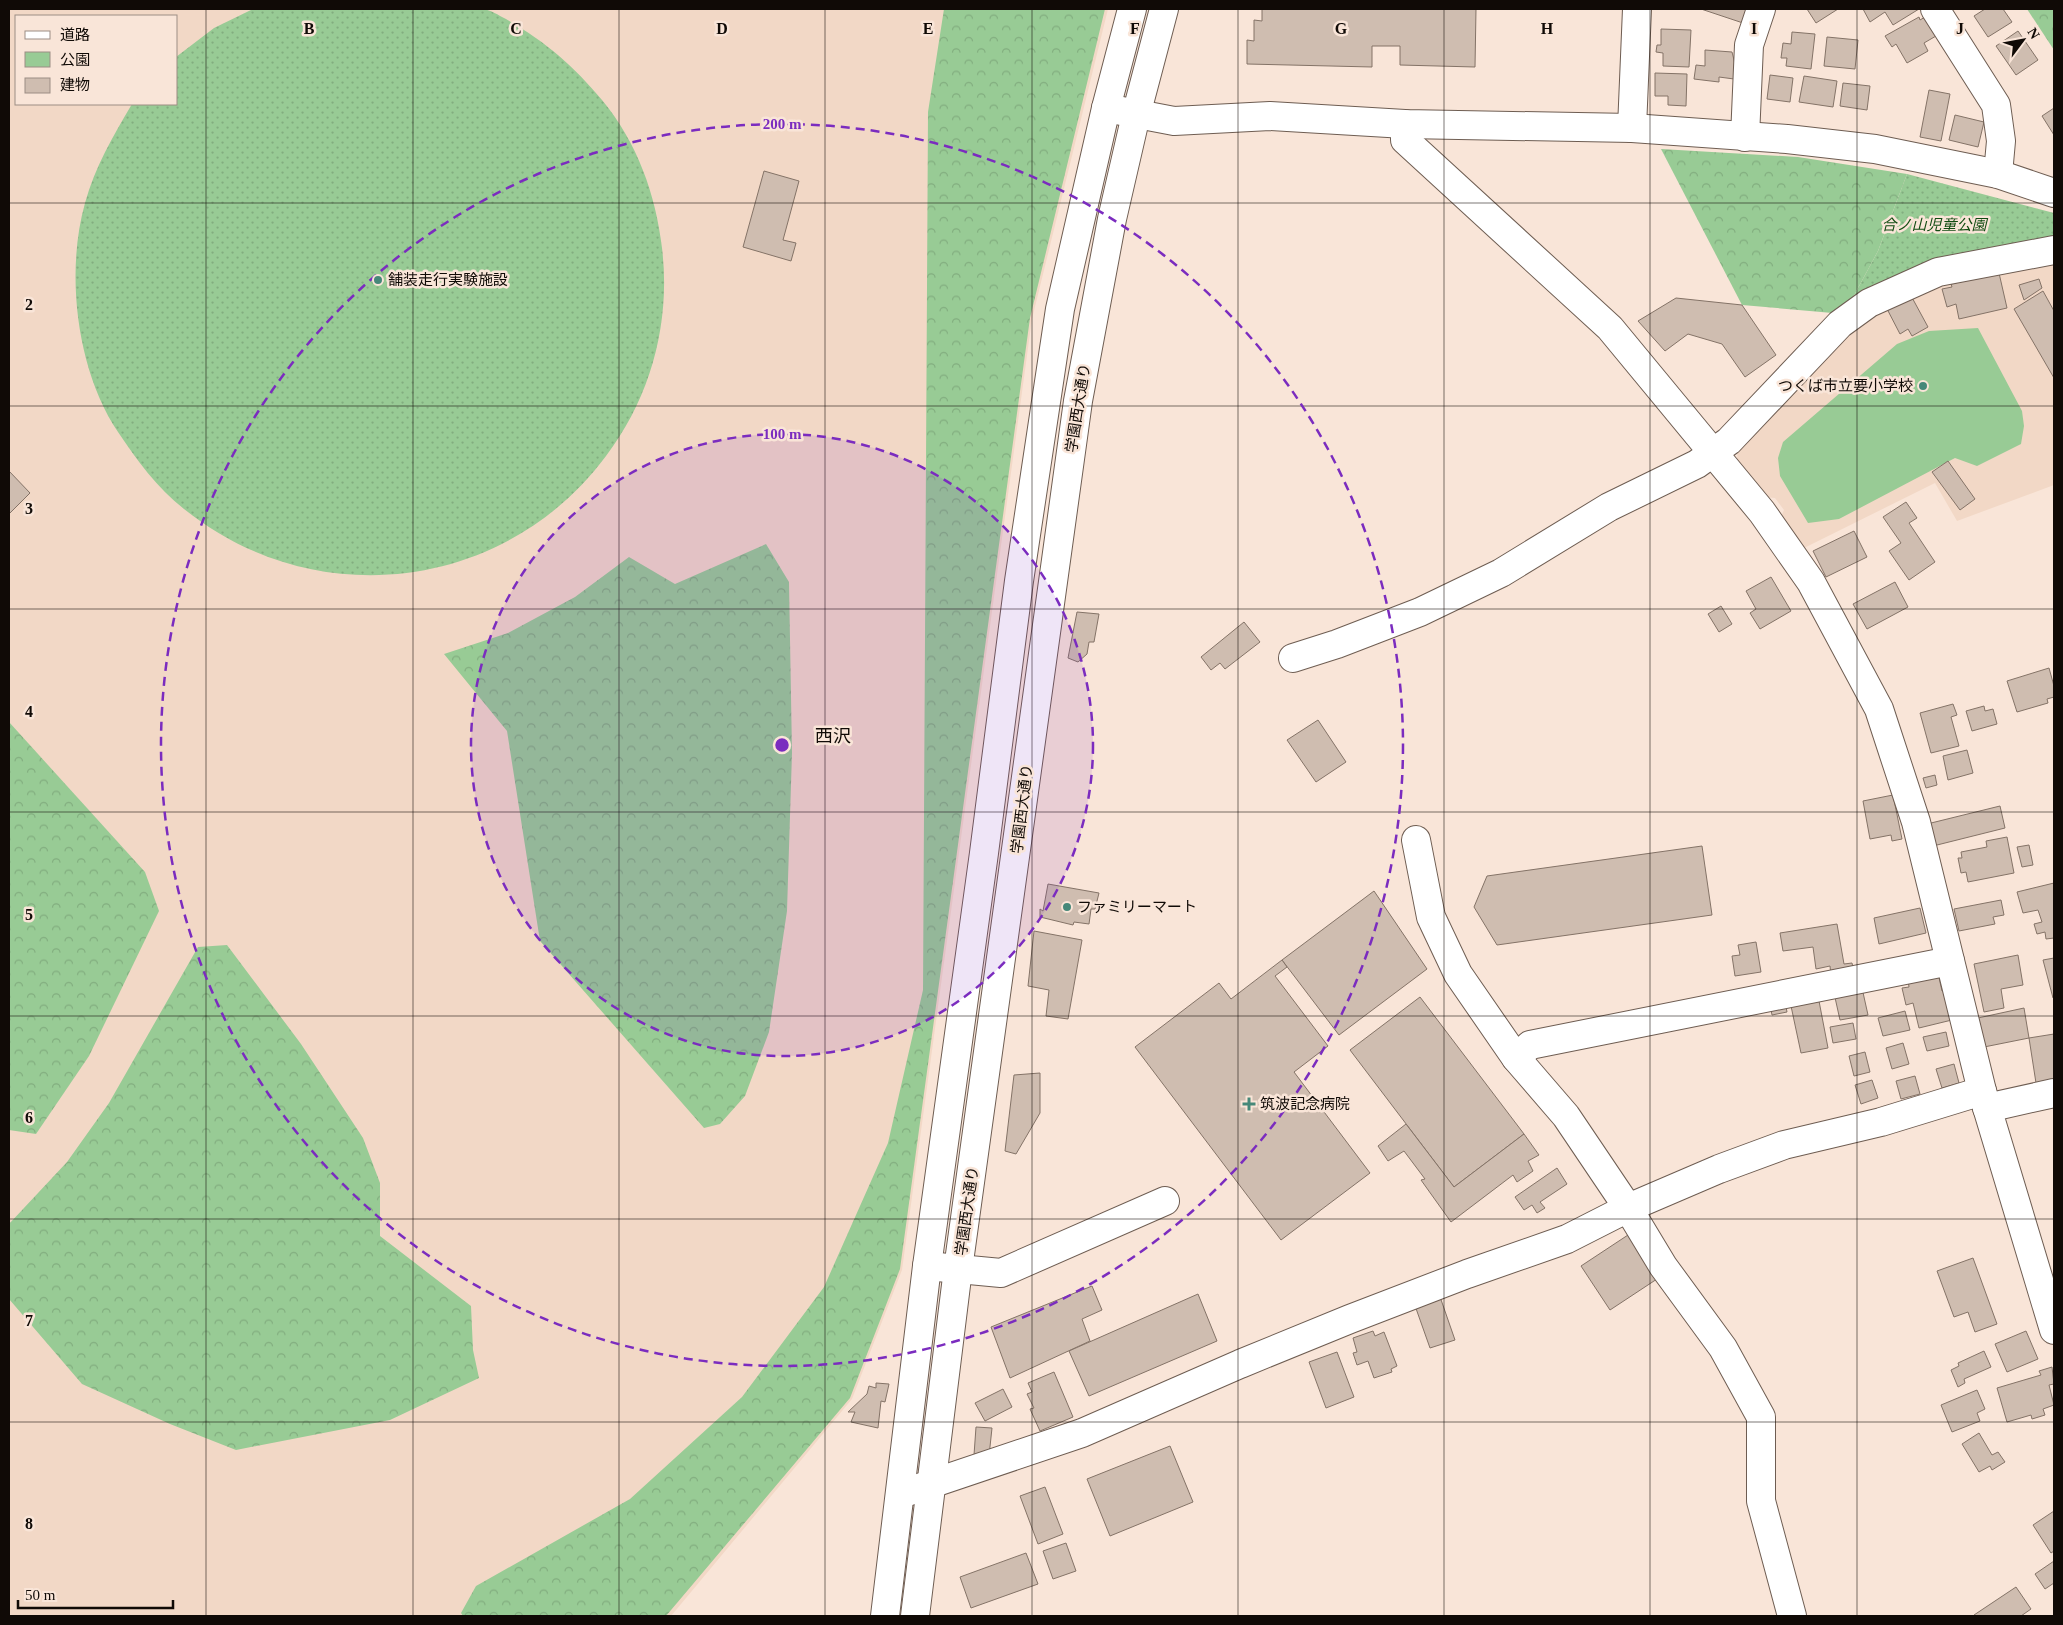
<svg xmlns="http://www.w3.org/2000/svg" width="2063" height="1625" viewBox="0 0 2063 1625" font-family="'Times New Roman','Noto Sans JP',serif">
<defs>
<pattern id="green-dots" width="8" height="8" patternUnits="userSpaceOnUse" patternTransform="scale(1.25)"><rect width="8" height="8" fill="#98cb95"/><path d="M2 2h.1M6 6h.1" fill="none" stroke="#82ad7f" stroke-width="1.8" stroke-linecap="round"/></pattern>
<pattern id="forest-crowns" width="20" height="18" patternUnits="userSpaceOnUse" patternTransform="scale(1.25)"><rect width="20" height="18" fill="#98cb95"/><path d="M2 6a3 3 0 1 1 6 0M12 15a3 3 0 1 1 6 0" fill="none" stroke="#82ad7f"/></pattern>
</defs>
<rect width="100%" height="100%" fill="#f9e5d8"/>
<g fill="#f2d8c6" fill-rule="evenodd">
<path d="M9,9H1108L1032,319L902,1270L852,1399L671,1616H9ZM16,16H176V104H16Z"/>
<polygon points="2054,255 2054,485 1957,521 1935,483 1802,549 1780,519 1784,510 1775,498 1763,497 1737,461 1738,444 1846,327 1940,278"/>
</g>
<g fill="url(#green-dots)">
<path d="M253,9C307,9 361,9 415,9C436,9 462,6 483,9C491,10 498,15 506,19C546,42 573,65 602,100C637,142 656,195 662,248C671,322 651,397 606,456C506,591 316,615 184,509C157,488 137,460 118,432C77,371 65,274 85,203C95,167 113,136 132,104H176V57L214,28Z"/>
<polygon points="1907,174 2054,213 2054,243 1844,314 1878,251"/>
</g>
<g fill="url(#forest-crowns)">
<polygon points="944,9 1105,9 1030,318 900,1269 850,1398 666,1616 463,1616 461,1613 476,1586 630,1499 742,1397 824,1287 888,1143 923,990 928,112"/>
<polygon points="2027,9 2054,9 2054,50"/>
<polygon points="1661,149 1798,157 1907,174 1878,251 1844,314 1742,305"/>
<polygon points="766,544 789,582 792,753 787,911 769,1032 745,1096 720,1124 704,1128 540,941 507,731 444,654 508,633 575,597 629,557 675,584"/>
<polygon points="9,722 145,872 159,911 89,1056 36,1134 9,1130"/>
<polygon points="227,945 301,1044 363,1138 380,1183 380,1236 471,1306 473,1350 479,1378 390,1420 236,1450 170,1424 82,1384 9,1299 9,1224 67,1162 109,1103 198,947"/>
</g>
<polygon fill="#98cb95" points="1978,328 2022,411 2024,426 2021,444 1977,466 1955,458 1839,519 1808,523 1780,476 1778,458 1783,442 1897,344 1929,331"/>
<g fill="#cfbdb0" stroke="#847367">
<polygon points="1262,9 1476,9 1475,67 1400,65 1400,46 1372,46 1372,67 1247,64 1247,40 1254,41 1254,20 1262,21"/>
<polygon points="1701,9 1748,9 1743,23"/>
<polygon points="1807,9 1838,9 1816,23"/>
<polygon points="1863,9 1919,9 1893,25 1885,12 1870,22"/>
<polygon points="1985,9 2003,9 2012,22 1988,37 1974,16"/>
<polygon points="1919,17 1920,20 1925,17 1936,36 1924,43 1928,51 1907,63 1896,44 1892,47 1885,36"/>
<polygon points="1661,29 1691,30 1689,67 1663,66 1663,53 1656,52 1657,45 1661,45"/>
<polygon points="2018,31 2038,60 2016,75 1996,46"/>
<polygon points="1792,32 1815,34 1811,69 1786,66 1787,58 1781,58 1783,43 1791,44"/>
<polygon points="1827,37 1858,40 1855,69 1824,66"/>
<polygon points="1705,50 1732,52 1735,64 1734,79 1719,77 1719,82 1694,79 1696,65 1705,66"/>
<polygon points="1655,73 1687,74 1686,106 1668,105 1668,96 1655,96"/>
<polygon points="1770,75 1793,78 1790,102 1767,99"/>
<polygon points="1804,76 1837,81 1833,107 1799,102"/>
<polygon points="1843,83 1870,86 1867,110 1840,106"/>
<polygon points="1929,90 1950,94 1941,141 1920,137"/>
<polygon points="2054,108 2054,135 2042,116"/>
<polygon points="1955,115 1984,122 1978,147 1949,140"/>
<polygon points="764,171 799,181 783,240 796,243 791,261 743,247"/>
<polygon points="1999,273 2007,308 1959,319 1956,304 1947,307 1942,289 1952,287 1951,284"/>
<polygon points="2039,279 2042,288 2024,300 2019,285"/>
<polygon points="2043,291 2054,311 2054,378 2014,309"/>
<polygon points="1909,292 1928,327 1912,336 1908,329 1900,334 1885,305"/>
<polygon points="1676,298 1742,305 1776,355 1745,377 1722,344 1688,334 1665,351 1638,321"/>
<polygon points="1948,461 1975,499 1960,510 1932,472"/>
<polygon points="9,471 30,493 9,514"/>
<polygon points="1906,502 1917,518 1909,523 1935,562 1909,580 1889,551 1901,543 1883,517"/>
<polygon points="1854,531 1867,557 1826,577 1813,551"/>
<polygon points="1771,577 1791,611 1760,629 1750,613 1756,609 1746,591"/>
<polygon points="1895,582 1908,607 1867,629 1853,604"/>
<polygon points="1721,606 1732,624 1719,632 1708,614"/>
<polygon points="1077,612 1099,614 1094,642 1089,642 1087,654 1078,662 1068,658"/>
<polygon points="1244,622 1260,642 1225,669 1220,663 1211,670 1201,657"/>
<polygon points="2049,668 2054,686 2054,697 2047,699 2048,703 2017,712 2007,681"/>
<polygon points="1953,704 1957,715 1951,717 1959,746 1931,753 1920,713"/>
<polygon points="1984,706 1985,711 1993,709 1997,724 1972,731 1966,711"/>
<polygon points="1318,720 1346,762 1316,782 1287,740"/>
<polygon points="1967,750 1973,773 1948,780 1943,756"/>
<polygon points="1935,775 1937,785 1926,788 1923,778"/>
<polygon points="1893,795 1902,839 1892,841 1891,835 1870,839 1863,801"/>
<polygon points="2000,806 2005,828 1933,846 1927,824"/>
<polygon points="2007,837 2014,873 1968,882 1966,872 1961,873 1958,858 1962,858 1961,852 1987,847 1986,841"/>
<polygon points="2029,845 2033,865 2022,867 2017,847"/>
<polygon points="1702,846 1712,915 1497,945 1474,907 1487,876"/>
<polygon points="2054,883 2054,938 2046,939 2045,932 2037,934 2034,924 2042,922 2038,910 2023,913 2017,892"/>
<polygon points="1048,884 1099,893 1095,909 1091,909 1089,924 1074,922 1073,925 1040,917 1040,909 1043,911"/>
<polygon points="1374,891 1427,969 1339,1035 1282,960"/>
<polygon points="2001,900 2004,915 1993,917 1995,924 1959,931 1954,909"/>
<polygon points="1920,908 1926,933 1879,944 1874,918"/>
<polygon points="1837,924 1844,964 1852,963 1854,972 1831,976 1830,966 1816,969 1813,947 1783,951 1780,933"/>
<polygon points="1034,931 1082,940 1068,1019 1046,1016 1049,990 1028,986"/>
<polygon points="1756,942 1761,972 1735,976 1732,956 1740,955 1738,945"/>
<polygon points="2018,955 2023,985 2001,989 2004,1008 1984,1012 1974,964"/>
<polygon points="2054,958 2054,998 2053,998 2043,960"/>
<polygon points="1282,960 1287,967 1275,976 1328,1046 1294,1072 1370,1173 1281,1240 1135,1047 1219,983 1231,999"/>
<polygon points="1938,973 1942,991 1948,989 1956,1019 1919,1028 1913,1003 1906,1005 1902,988 1909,987 1908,980"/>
<polygon points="1862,988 1868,1015 1840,1020 1834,993"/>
<polygon points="1420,997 1524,1134 1454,1187 1350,1050"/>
<polygon points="1819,1001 1828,1048 1801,1053 1791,1006"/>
<polygon points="1785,1002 1787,1012 1772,1015 1770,1005"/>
<polygon points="2024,1008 2029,1038 1984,1047 1978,1018"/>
<polygon points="1905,1011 1910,1030 1883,1036 1878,1018"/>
<polygon points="1853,1023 1856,1039 1833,1043 1830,1027"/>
<polygon points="1946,1032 1949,1046 1927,1051 1923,1037"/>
<polygon points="2054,1034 2054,1081 2036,1083 2029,1038"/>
<polygon points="1903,1043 1909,1064 1892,1069 1886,1048"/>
<polygon points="1865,1052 1870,1072 1854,1076 1849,1056"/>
<polygon points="1954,1064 1959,1083 1942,1088 1936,1069"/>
<polygon points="1040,1073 1040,1113 1016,1154 1005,1151 1014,1075"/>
<polygon points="1915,1076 1920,1094 1901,1099 1896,1081"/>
<polygon points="1872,1080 1878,1098 1861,1104 1855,1085"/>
<polygon points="1406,1124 1454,1187 1524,1134 1539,1155 1528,1161 1533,1171 1517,1182 1513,1175 1451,1222 1421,1180 1425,1179 1404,1151 1388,1161 1378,1146"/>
<polygon points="1557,1168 1567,1184 1540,1202 1545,1208 1537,1213 1532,1205 1524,1210 1515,1197"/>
<polygon points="1628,1235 1657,1279 1610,1310 1581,1266"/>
<polygon points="1973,1258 1997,1324 1975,1332 1968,1312 1954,1317 1937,1271"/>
<polygon points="1092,1286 1102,1310 1082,1319 1090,1341 1010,1378 991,1327"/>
<polygon points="1438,1291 1455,1340 1430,1348 1413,1300"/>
<polygon points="1198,1294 1217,1341 1089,1396 1069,1351"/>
<polygon points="1373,1331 1375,1336 1384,1332 1397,1366 1391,1369 1392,1372 1374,1378 1368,1361 1357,1365 1353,1353 1357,1352 1353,1338"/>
<polygon points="2026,1331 2038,1359 2007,1372 1995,1344"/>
<polygon points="1984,1351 1991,1367 1964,1379 1965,1383 1958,1387 1951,1370 1959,1366 1958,1363"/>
<polygon points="1337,1352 1354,1397 1326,1408 1309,1362"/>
<polygon points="2052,1367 2054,1384 2049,1385 2054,1405 2043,1409 2045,1415 2032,1419 2031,1415 2007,1422 1997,1388 2041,1375 2039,1371"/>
<polygon points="1054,1372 1073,1417 1040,1431 1030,1409 1034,1408 1027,1394 1032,1392 1028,1383"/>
<polygon points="876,1383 889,1384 885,1402 881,1401 878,1428 851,1422 855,1412 848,1412 867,1394 869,1386 876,1388"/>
<polygon points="1003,1389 1012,1407 985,1421 975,1403"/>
<polygon points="1977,1390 1985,1409 1977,1413 1980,1421 1952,1432 1941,1405"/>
<polygon points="976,1427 992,1428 989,1456 974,1455"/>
<polygon points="1979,1433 1992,1455 1998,1452 2005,1462 1992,1470 1990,1466 1979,1472 1962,1444"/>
<polygon points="1170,1446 1193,1502 1110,1536 1087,1479"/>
<polygon points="1045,1487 1063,1534 1038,1544 1020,1496"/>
<polygon points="2054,1511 2054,1551 2051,1553 2033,1525"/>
<polygon points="1066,1543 1076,1571 1053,1579 1043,1551"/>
<polygon points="1026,1553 1038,1584 971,1608 960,1577"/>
<polygon points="2054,1561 2054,1583 2045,1589 2035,1574"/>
<polygon points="2016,1587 2031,1609 2021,1616 1975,1616 1974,1615"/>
</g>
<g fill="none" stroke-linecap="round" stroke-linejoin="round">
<g stroke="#6e5d52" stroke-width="30">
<g id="minor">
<polyline points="1935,9 1996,105 2001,141 1998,174"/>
<polyline points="1106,108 1174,121 1270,116 1405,124 1632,128 1787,139 1875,149 1998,174 2054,193"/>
<polyline points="1405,124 1405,140 1610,328 1762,512 1811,582 1879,709 1916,822 1982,1091 2054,1330"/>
<polyline points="1632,128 1637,9"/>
<polyline points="1745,137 1749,45 1761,9"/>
<polyline points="1293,658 1337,644 1420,612 1501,573 1609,507 1697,464 1729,441 1840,324 1869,303 1938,272 2054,250"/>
<polyline points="1416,840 1431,917 1458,974 1516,1058 1566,1116 1628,1208 1663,1266 1723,1348 1761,1417 1761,1501 1792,1616"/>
<polyline points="1516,1058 1530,1045 1950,961"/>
<polyline points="1987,1108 2054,1093"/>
<polyline points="927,1266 1001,1273 1165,1201"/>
<polyline points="901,1494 1082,1433 1240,1364 1350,1319 1467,1274 1567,1239 1628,1208 1719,1169 1784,1145 1881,1122 1982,1091"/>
</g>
</g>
<g stroke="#6e5d52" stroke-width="30">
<g id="highway">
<polyline points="885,1616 927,1266 984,853 1019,581 1060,309 1106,108 1132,9"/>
<polyline points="915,1616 958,1269 1078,401 1112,219 1136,115 1164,9"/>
</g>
</g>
<use href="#minor" stroke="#fff" stroke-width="28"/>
<use href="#highway" stroke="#fff" stroke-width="28"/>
</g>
<path fill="none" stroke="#100a06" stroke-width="1" stroke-opacity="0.55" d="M206,9V1616M413,9V1616M619,9V1616M825,9V1616M1032,9V1616M1238,9V1616M1444,9V1616M1650,9V1616M1857,9V1616M9,203H2054M9,406H2054M9,609H2054M9,812H2054M9,1016H2054M9,1219H2054M9,1422H2054"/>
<circle cx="782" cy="745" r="311" fill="#7b2cbf" fill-opacity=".12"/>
<g fill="none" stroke="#7b2cbf" stroke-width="2.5" stroke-dasharray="9 6">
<circle cx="782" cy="745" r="311"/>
<circle cx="782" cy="745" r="621"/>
</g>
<g fill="#468879" stroke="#f9e5d8" stroke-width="2">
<circle cx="378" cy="280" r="5"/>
<circle cx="1923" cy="386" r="5"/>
<circle cx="1067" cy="907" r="5"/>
<path d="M1246.5 1096.5h5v5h5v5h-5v5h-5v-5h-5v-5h5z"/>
</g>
<g text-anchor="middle" stroke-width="5" stroke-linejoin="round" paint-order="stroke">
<g font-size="15" font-style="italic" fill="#114c12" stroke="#f9e5d8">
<text x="1934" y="230">合ノ山児童公園</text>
</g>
<g font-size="15" fill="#100a06" stroke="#f9e5d8" text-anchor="start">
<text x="388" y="285">舗装走行実験施設</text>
<text x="1913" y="391" text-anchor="end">つくば市立要小学校</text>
<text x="1077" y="912">ファミリーマート</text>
<text x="1260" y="1109">筑波記念病院</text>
</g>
<g font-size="15" fill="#100a06" stroke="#f9e5d8">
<text transform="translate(1078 408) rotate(-81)" y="5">学園西大通り</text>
<text transform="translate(1022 809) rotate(-83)" y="5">学園西大通り</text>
<text transform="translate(967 1211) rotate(-82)" y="5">学園西大通り</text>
</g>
<g font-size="18" fill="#100a06" stroke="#f9e5d8">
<text x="833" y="742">西沢</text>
</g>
</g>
<g font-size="16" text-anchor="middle" font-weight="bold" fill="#100a06" stroke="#f9e5d8" stroke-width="5" stroke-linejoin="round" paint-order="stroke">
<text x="309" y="34">B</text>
<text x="516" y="34">C</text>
<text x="722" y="34">D</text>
<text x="928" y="34">E</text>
<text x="1135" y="34">F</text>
<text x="1341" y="34">G</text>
<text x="1547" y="34">H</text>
<text x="1754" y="34">I</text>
<text x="1960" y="34">J</text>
<text x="29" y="310">2</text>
<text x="29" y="514">3</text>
<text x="29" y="717">4</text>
<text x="29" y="920">5</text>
<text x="29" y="1123">6</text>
<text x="29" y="1326">7</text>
<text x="29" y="1529">8</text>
</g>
<circle cx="782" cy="745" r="8" fill="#7b2cbf" stroke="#f9e5d8" stroke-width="2.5"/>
<g font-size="15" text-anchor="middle" font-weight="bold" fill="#7b2cbf" stroke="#f9e5d8" stroke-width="5" stroke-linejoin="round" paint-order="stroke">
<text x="782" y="129">200 m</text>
<text x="782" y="439">100 m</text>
</g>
<rect width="2063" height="1625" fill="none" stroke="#100a06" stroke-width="20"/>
<rect x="15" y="15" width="162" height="90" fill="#f9e5d8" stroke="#9c8d84"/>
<rect x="25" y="31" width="25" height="8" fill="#ffffff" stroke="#9c8d84"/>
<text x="60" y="40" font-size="15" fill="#100a06">道路</text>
<rect x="25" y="52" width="25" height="15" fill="#98cb95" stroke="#9c8d84"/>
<text x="60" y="65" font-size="15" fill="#100a06">公園</text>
<rect x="25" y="78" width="25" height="15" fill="#cfbdb0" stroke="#9c8d84"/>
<text x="60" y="90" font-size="15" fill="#100a06">建物</text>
<g transform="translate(2023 40) rotate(58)" stroke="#f9e5d8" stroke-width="4" paint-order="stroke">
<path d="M0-4L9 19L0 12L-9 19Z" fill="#100a06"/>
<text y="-8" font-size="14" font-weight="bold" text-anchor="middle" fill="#100a06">N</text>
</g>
<path d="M18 1600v8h155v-8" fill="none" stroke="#100a06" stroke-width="2.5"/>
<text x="25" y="1600" font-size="15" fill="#100a06" stroke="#f9e5d8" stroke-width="4" paint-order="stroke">50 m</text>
</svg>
